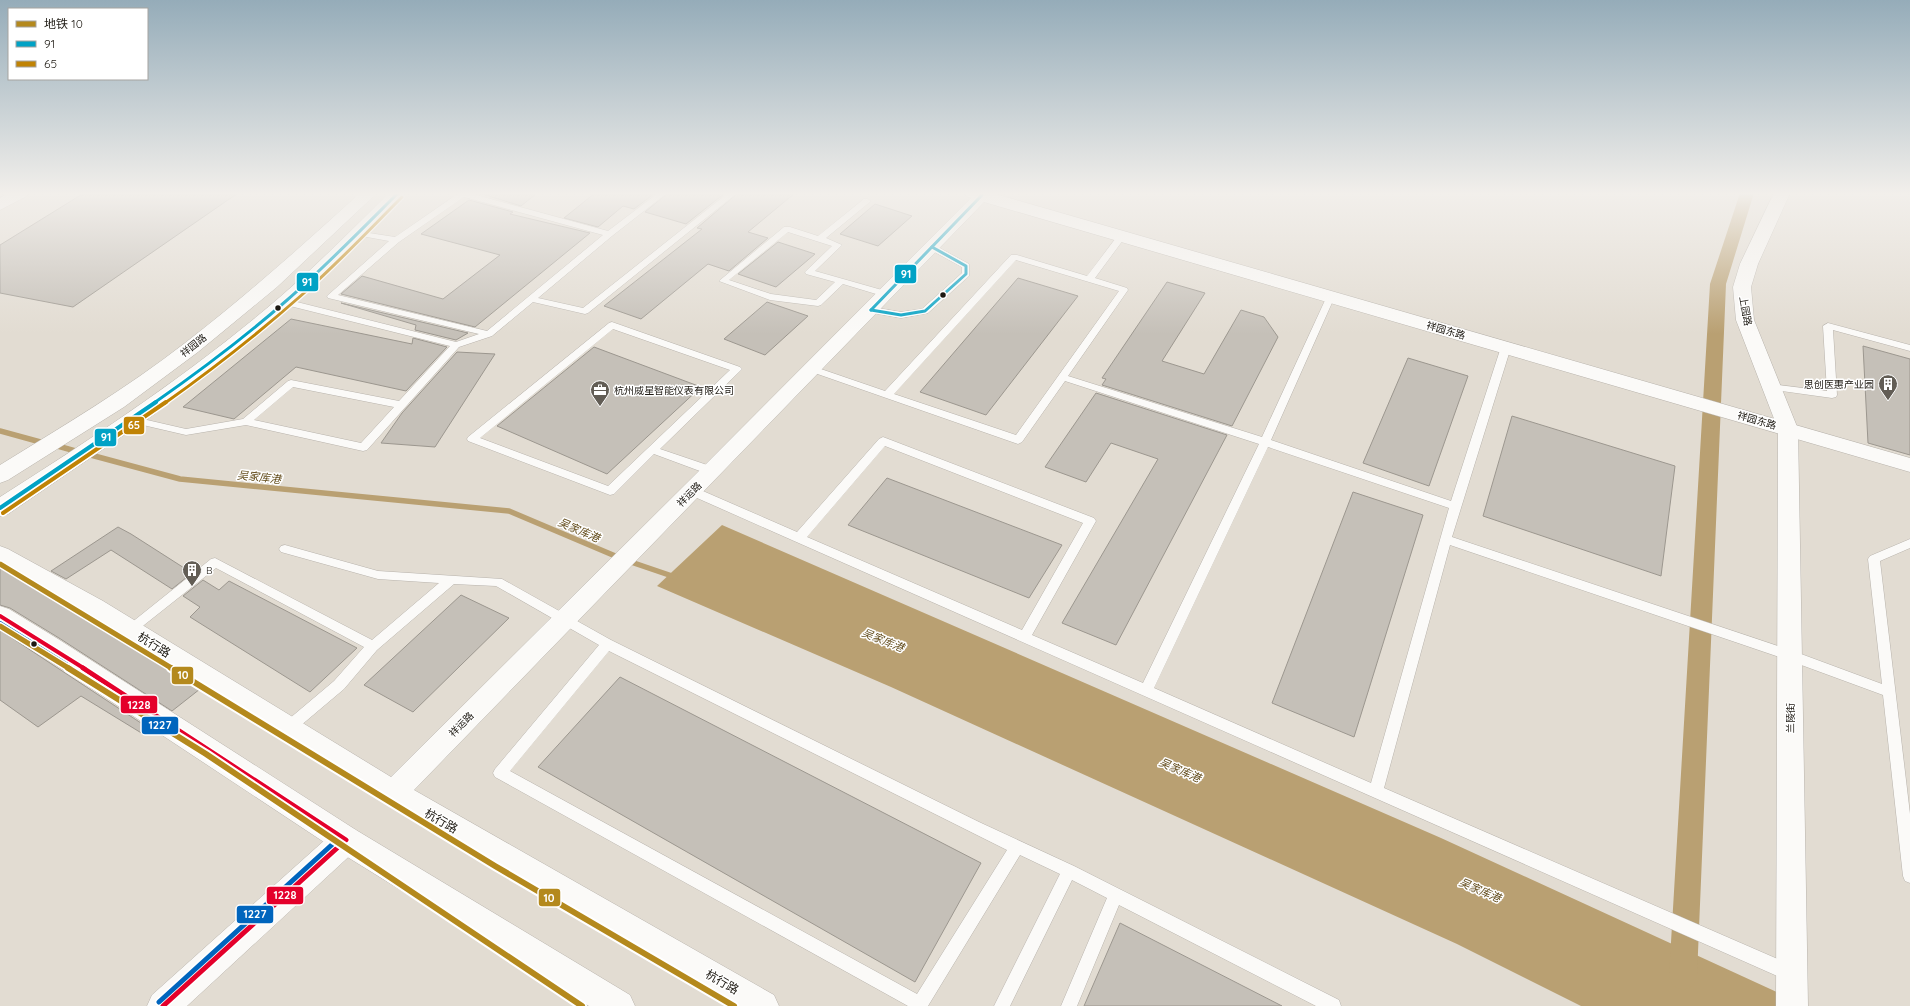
<svg xmlns="http://www.w3.org/2000/svg" width="1910" height="1006" viewBox="0 0 1910 1006" font-family="Quicksand,'Noto Sans SC',sans-serif">
<rect width="100%" height="100%" fill="#e2dcd2"/>
<polygon fill="#b9a072" points="722,525 1441,838 1807,1006 1581,1006 1457,944 891,687 657,586"/>
<g fill="none" stroke-linecap="round" stroke-linejoin="round">
<g stroke="#b9a072" stroke-width="5.5">
<polyline points="0,431 44,443"/>
<polyline points="54,445 79,452"/>
<polyline points="87,454 180,479 509,511 620,558"/>
<polyline points="628,561 675,577"/>
</g>
<polygon fill="#b9a072" fill-rule="evenodd" points="1740,193 1754,193 1726,284 1697,976 1693,986 1683,990 1673,986 1669,976 1710,284"/>
</g>
<g fill="#c5c0b8" stroke="#9c978f">
<polygon points="84,193 238,193 73,307 0,293 0,245"/>
<polygon points="479,193 537,193 521,206"/>
<polygon points="595,193 655,193 634,209 623,206 598,227 564,218"/>
<polygon points="668,193 725,193 686,224 645,212"/>
<polygon points="738,193 795,193 748,232 768,238 729,271 708,264 641,319 604,306 702,229 697,228"/>
<polygon points="469,200 513,212 510,214 590,233 475,327 341,294 362,276 443,299 500,255 421,234"/>
<polygon points="875,204 912,216 878,246 840,234"/>
<polygon points="778,242 815,254 776,287 738,274"/>
<polygon points="1018,278 1078,296 986,415 920,392"/>
<polygon points="1167,282 1205,293 1162,361 1204,374 1241,310 1264,317 1278,337 1232,426 1102,385 1106,379 1102,378"/>
<polygon points="767,302 808,316 765,355 724,339"/>
<polygon points="341,303 468,333 456,340 415,330 416,325"/>
<polygon points="291,319 412,344 413,338 447,347 406,391 296,367 234,419 183,407"/>
<polygon points="1863,346 1910,359 1910,455 1868,443"/>
<polygon points="594,347 701,387 607,474 497,426"/>
<polygon points="457,352 495,354 435,447 381,443 402,413"/>
<polygon points="1408,358 1468,376 1429,486 1363,463"/>
<polygon points="1096,393 1227,435 1116,645 1062,623 1158,459 1111,443 1086,482 1045,467"/>
<polygon points="1512,416 1675,466 1661,576 1483,516"/>
<polygon points="887,478 1062,545 1029,598 848,525"/>
<polygon points="1353,492 1423,515 1354,737 1272,703"/>
<polygon points="118,527 131,534 192,573 172,589 111,550 66,579 51,571"/>
<polygon points="0,568 84,616 200,689 172,711 59,638 10,608 0,605"/>
<polygon points="203,580 219,590 229,581 357,648 310,692 190,617 200,607 183,596"/>
<polygon points="461,595 509,618 413,712 364,685"/>
<polygon points="0,630 150,729 143,734 81,696 38,727 0,700"/>
<polygon points="620,677 981,863 915,982 538,767"/>
<polygon points="1120,923 1282,1006 1084,1006"/>
</g>
<g fill="none" stroke-linecap="round" stroke-linejoin="round">
<g stroke="#b8b3ac" stroke-width="1">
<g id="lane">
<path d="M459,193H469L608,231L658,193H667L612,236L538,298L583,308L728,193H737L588,313L585,314L533,302L492,336L459,347L367,450L363,451L246,425L186,435L130,422L129,420L134,417L186,429L243,419L288,381L291,380L399,401L450,346L282,304L281,302L285,299L456,342L479,334L328,298L327,296L389,241L356,235V231L395,237ZM464,197L603,235L487,331L338,295L399,242ZM293,387L394,407L361,443L254,420Z"/>
<path d="M864,199H867L871,201L826,238L842,245L815,271L889,292V296L886,297L843,284L821,305L818,306L770,300L719,281L784,227H790L818,236ZM788,232L832,246L805,272L806,274L835,282L816,300L771,294L729,280Z"/>
<path d="M1119,234H1125L1126,236L1095,278L1127,288L1128,290L1068,376L1262,437L1327,296L1331,293L1334,294L1335,296L1271,440L1451,501L1501,347L1506,344L1509,345L1511,347L1452,537L1793,651L1882,684L1868,559L1870,556L1910,539V548L1880,561L1910,814V883L1905,881L1903,876L1883,695L1785,659L1450,545L1384,788L1796,967L1798,973L1796,979L1790,981L1784,979L688,494L687,491L688,488H696L797,532L879,439L883,437L1094,518L1096,521L1032,635L1143,683L1259,444L1065,381L1022,442L1018,444L809,371L807,369L809,367H815L885,391L1011,255H1017L1087,276ZM1016,260L1119,291L1016,435L894,394ZM885,446L1083,523L1022,630L807,537ZM1268,447L1449,508L1371,783L1154,688Z"/>
<polygon points="932,244 969,264 969,276 928,313 901,318 868,312 868,308 871,307 901,312 922,309 962,273 962,267 929,249 929,245"/>
<path d="M612,322L740,367L742,369L740,371L660,449L716,468L717,471L716,474H708L654,454L614,494L610,495L468,441L467,439L468,437L609,323ZM613,329L730,370L608,486L480,438Z"/>
<polygon points="1828,323 1910,345 1910,351 1833,330 1837,395 1836,397 1832,398 1768,389 1766,387 1768,385 1771,384 1827,391 1823,326"/>
<path d="M285,545L378,571L502,579L611,640L979,822L1074,866L1339,1000L1341,1006H1316L1119,905L1077,1006H1061L1107,898L1072,880L1010,1006H994L1060,874L1020,855L928,1006H908L495,777L493,773L495,769L599,645L496,586L454,584L377,650L344,689L293,732L288,734L283,732L281,728L283,724L334,681L364,647L216,568L134,633L130,635L126,633L124,630L126,627L211,559L215,558L372,640L439,583L378,579L281,552L279,549L281,546ZM609,651L1007,850L917,994L510,771Z"/>
</g>
</g>
<g stroke="#b8b3ac" stroke-width="1">
<g id="street">
<polygon points="9,193 29,193 27,196 0,210 0,198"/>
<polygon points="1774,193 1790,193 1758,264 1751,287 1754,320 1798,429 1808,1006 1776,1006 1778,429 1736,320 1733,287 1740,264"/>
<polygon points="346,826 356,830 360,840 356,850 187,1006 147,1006 152,995 336,830"/>
</g>
</g>
<g stroke="#b8b3ac" stroke-width="1">
<g id="secondary">
<path d="M360,193H377L277,287L198,352L124,407L8,480L0,483V465C63,426 126,389 185,343C246,296 303,245 360,193Z"/>
<path d="M389,193H406L320,280L258,334L153,415L8,514L0,516V497C96,436 193,372 280,297C318,264 353,229 389,193Z"/>
<polygon points="964,193 992,193 1910,458 1910,472 984,202 414,790 774,995 779,1006 732,1006 383,802 85,615 0,566 0,546 8,549 103,601 391,777 704,466 971,198 966,196"/>
<polygon points="0,606 9,609 58,639 356,830 630,995 635,1006 589,1006 336,850 0,628"/>
</g>
</g>
<use href="#lane" fill="#fbfaf8" fill-rule="evenodd"/>
<use href="#street" fill="#fbfaf8" fill-rule="evenodd"/>
<use href="#secondary" fill="#fbfaf8" fill-rule="evenodd"/>
<g stroke="#fff" stroke-width="5.5">
<g id="bus-1-far1">
<polyline points="871,310 982,195"/>
<polyline points="871,310 901,315 925,311 966,274 966,266 932,247"/>
<path d="M154,403C200,371 245,337 286,301C325,267 361,230 398,193"/>
</g>
</g>
<g stroke="#fff" stroke-width="7">
<polyline id="bus-1" points="0,508 156,402"/>
</g>
<g stroke="#fff" stroke-width="5.5">
<path id="bus-2-far1" d="M165,403C213,369 260,332 304,293C338,263 370,229 402,197"/>
</g>
<g stroke="#fff" stroke-width="7">
<polyline id="bus-2" points="3,513 166,402"/>
</g>
<g stroke="#fff" stroke-width="7">
<polyline id="bus-3-far1" points="0,616 85,669"/>
</g>
<g stroke="#fff" stroke-width="8">
<polyline id="bus-3" points="83,668 346,840 163,1006"/>
</g>
<g stroke="#fff" stroke-width="7">
<polyline id="bus-4-far1" points="0,623 74,669"/>
</g>
<g stroke="#fff" stroke-width="8">
<polyline id="bus-4" points="72,668 336,841 159,1002"/>
</g>
<use href="#bus-1-far1" stroke="#01a2c5" stroke-width="3"/>
<use href="#bus-1" stroke="#01a2c5" stroke-width="4"/>
<use href="#bus-2-far1" stroke="#c08304" stroke-width="3"/>
<use href="#bus-2" stroke="#c08304" stroke-width="4"/>
<use href="#bus-3-far1" stroke="#e4002b" stroke-width="4"/>
<use href="#bus-3" stroke="#e4002b" stroke-width="5"/>
<use href="#bus-4-far1" stroke="#0065bd" stroke-width="4"/>
<use href="#bus-4" stroke="#0065bd" stroke-width="5"/>
<g stroke="#fff" stroke-width="8">
<g id="metro-1-far1">
<polyline points="0,564 173,669"/>
<polyline points="0,626 70,669"/>
</g>
</g>
<g stroke="#fff" stroke-width="10">
<g id="metro-1">
<polyline points="68,668 206,754 582,1006"/>
<polyline points="171,668 495,866 734,1006"/>
</g>
</g>
<use href="#metro-1-far1" stroke="#b4891d" stroke-width="5"/>
<use href="#metro-1" stroke="#b4891d" stroke-width="6"/>
</g>
<linearGradient id="sky" x2="0" y2="1"><stop stop-color="#95acb9"/><stop offset="0.58" stop-color="#f2efeb"/><stop offset="1" stop-color="#f2efeb" stop-opacity="0"/></linearGradient>
<rect width="1910" height="334" fill="url(#sky)"/>
<defs>
<g id="building-pin" transform="scale(1)"><path d="M0 17L-7.5 6A9.5 9.5 0 1 1 7.5 6Z" fill="#625d55" stroke="#fff"/><path d="M-4-6H4V6H1V3H-1V6H-4ZM-2.5-4.3h1.7v1.8h-1.7ZM.8-4.3h1.7v1.8H.8ZM-2.5-1h1.7V.8h-1.7ZM.8-1h1.7V.8H.8Z" fill="#fff"/></g>
<g id="office-pin" transform="scale(1)"><path d="M0 17L-7.5 6A9.5 9.5 0 1 1 7.5 6Z" fill="#625d55" stroke="#fff"/><path d="M-6-3h4V-5.5h4V-3h4V5H-6ZM-1-4.5V-3h2v-1.5ZM-6 0V1H6V0Z" fill="#fff"/></g>
</defs>
<g fill-rule="evenodd">
<use href="#building-pin" x="1888" y="384"/>
<use href="#office-pin" x="600" y="390"/>
<use href="#building-pin" x="192" y="570"/>
</g>
<g fill="#1d1912" stroke="#fff" stroke-width="1.5">
<circle cx="943" cy="295" r="3.5"/>
<circle cx="278" cy="308" r="3.5"/>
<circle cx="34" cy="644" r="3.5"/>
</g>
<g text-anchor="middle" stroke-width="3" stroke-linejoin="round" paint-order="stroke">
<g font-size="10" fill="#1d1912" stroke="#fff">
<text transform="translate(1746 311) rotate(80)" y="4">上园路</text>
<text transform="translate(1446 330) rotate(16)" y="4">祥园东路</text>
<text transform="translate(193 345) rotate(-38)" y="4">祥园路</text>
<text transform="translate(1757 420) rotate(16)" y="4">祥园东路</text>
<text transform="translate(689 494) rotate(-45)" y="4">祥运路</text>
<text transform="translate(1790 718) rotate(-90)" y="4">兰陵街</text>
<text transform="translate(461 724) rotate(-45)" y="4">祥运路</text>
</g>
<g font-size="10" fill="#1d1912" stroke="#fff" text-anchor="start">
<text x="1874" y="388" text-anchor="end">思创医惠产业园</text>
<text x="614" y="394">杭州威星智能仪表有限公司</text>
<text x="206" y="574">B</text>
</g>
<g font-size="11" font-style="italic" fill="#624b1a" stroke="#fff">
<text transform="translate(259 477) rotate(6)" y="4">吴家库港</text>
<text transform="translate(579 530) rotate(23)" y="4">吴家库港</text>
<text transform="translate(883 640) rotate(22)" y="4">吴家库港</text>
<text transform="translate(1180 770) rotate(23)" y="4">吴家库港</text>
<text transform="translate(1480 890) rotate(23)" y="4">吴家库港</text>
</g>
<g font-size="12" fill="#1d1912" stroke="#fff">
<text transform="translate(154 645) rotate(32)" y="4">杭行路</text>
<text transform="translate(441 821) rotate(30)" y="4">杭行路</text>
<text transform="translate(722 982) rotate(30)" y="4">杭行路</text>
</g>
</g>
<g stroke="#fff" stroke-width="1.5">
<rect x="894" y="264" width="23" height="20" rx="4" fill="#01a2c5"/>
<rect x="296" y="272" width="23" height="20" rx="4" fill="#01a2c5"/>
<rect x="123" y="416" width="22" height="19" rx="4" fill="#c08304"/>
<rect x="94" y="428" width="23" height="19" rx="4" fill="#01a2c5"/>
<rect x="171" y="666" width="23" height="19" rx="4" fill="#b4891d"/>
<rect x="120" y="695" width="38" height="19" rx="4" fill="#e4002b"/>
<rect x="141" y="716" width="38" height="19" rx="4" fill="#0065bd"/>
<rect x="266" y="886" width="38" height="19" rx="4" fill="#e4002b"/>
<rect x="538" y="888" width="23" height="19" rx="4" fill="#b4891d"/>
<rect x="236" y="905" width="38" height="19" rx="4" fill="#0065bd"/>
</g>
<g font-size="11" text-anchor="middle" font-weight="bold" fill="#fff">
<text x="906" y="278">91</text>
<text x="307" y="286">91</text>
<text x="134" y="429">65</text>
<text x="106" y="441">91</text>
<text x="183" y="679">10</text>
<text x="139" y="709">1228</text>
<text x="160" y="729">1227</text>
<text x="285" y="899">1228</text>
<text x="549" y="902">10</text>
<text x="255" y="918">1227</text>
</g>
<rect x="8" y="8" width="140" height="72" fill="#ffffff" stroke="#a5a3a0"/>
<rect x="16" y="21" width="20" height="6" fill="#b4891d" stroke="#a5a3a0"/>
<text x="44" y="28" font-size="12" fill="#1d1912">地铁 10</text>
<rect x="16" y="41" width="20" height="6" fill="#01a2c5" stroke="#a5a3a0"/>
<text x="44" y="48" font-size="12" fill="#1d1912">91</text>
<rect x="16" y="61" width="20" height="6" fill="#c08304" stroke="#a5a3a0"/>
<text x="44" y="68" font-size="12" fill="#1d1912">65</text>
</svg>
